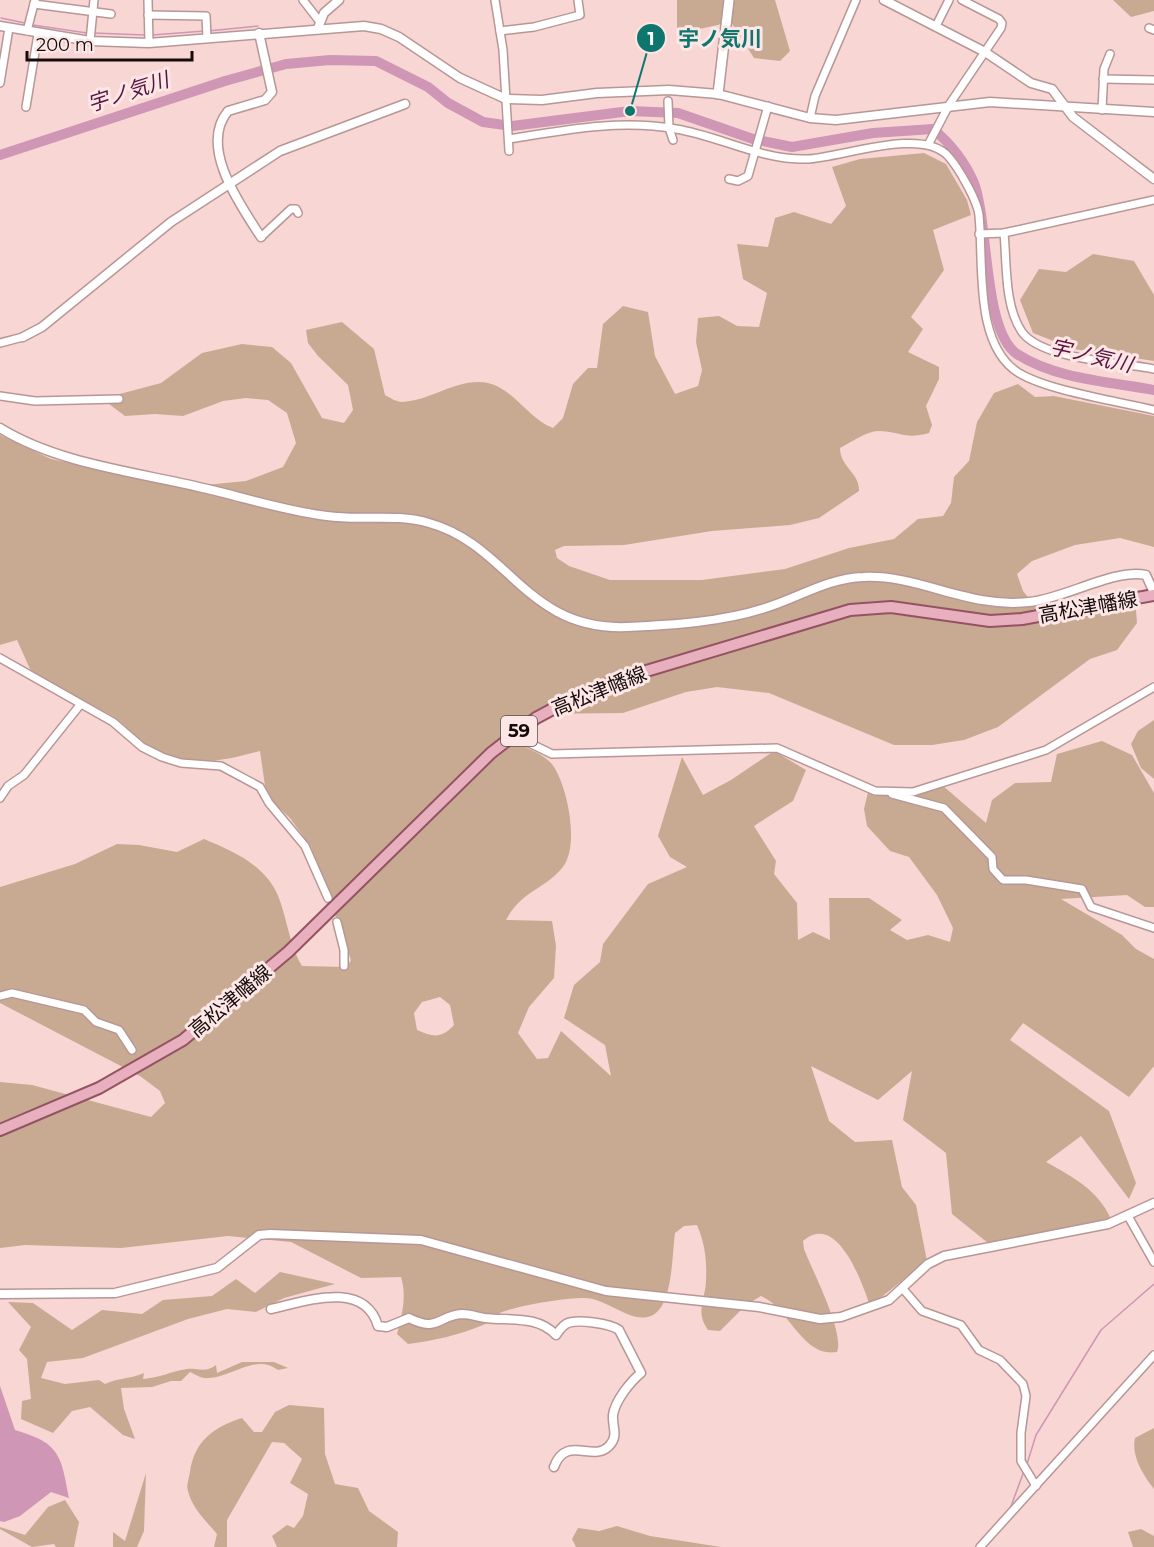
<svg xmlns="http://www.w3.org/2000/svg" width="1154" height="1547" viewBox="0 0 1154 1547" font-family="Montserrat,'Noto Sans JP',sans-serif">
<rect width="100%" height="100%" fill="#f8d6d4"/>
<g fill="#c8aa92" fill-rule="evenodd">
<polygon points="677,0 775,0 790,51 780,61 754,58 731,22 677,34"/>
<polygon points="1113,0 1154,0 1154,11 1131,17"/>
<path d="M924,153L946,164L967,200L971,215L933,230L944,270L911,317L923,329L908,352L939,367V379L926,406L932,425L929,433C905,440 899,431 878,431C867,431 850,443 840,448C840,467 860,473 859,491L819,518L790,525L712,531L624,545L564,546L555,550L557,558L569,566L610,580H702L785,569L849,548L894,539L918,519L943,516L951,503L954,477L969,461L977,422L994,393L1018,384L1035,397L1054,396L1154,416V547L1120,538L1075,545L1032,561L1017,574L1023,591L1037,609L1082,613L1117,609L1136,610L1137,623L1117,650L1090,659L998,727L964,740L932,745H894L769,693L717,687L686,692L623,713L532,714L509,732C518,750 542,749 554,767C568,789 580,847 562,868C544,890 522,890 506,920L552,921L556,946L554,978L529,1007L518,1033L537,1059L548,1058L561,1031L611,1076L605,1045L564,1018L574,985L600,962L603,944L648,884L687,867L670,857L658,836L682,757L703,795L731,780L774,751L806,770L793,801L754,826L776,861L774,874L797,903L798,940L813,932L830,940L829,898H869L902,920L890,930L907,940L928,935L950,942L953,928L937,895L909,857L890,851L867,826L864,809L868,792L918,794L942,785L986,823L992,800L1015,783L1051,782L1057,754L1102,741L1132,755L1154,793V907H1145L1127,895L1061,899L1122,935L1136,949L1154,959V1066L1129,1097L1023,1023L1010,1040L1109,1111L1136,1183L1129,1199L1081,1136L1046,1162C1073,1177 1098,1190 1111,1219L988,1243L952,1214L946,1153L903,1120L912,1071L878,1100L811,1066L829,1121L855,1142L892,1140L902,1187L916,1205L927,1261L870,1306C862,1282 837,1211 803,1241L804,1249C812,1270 845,1333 837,1352C802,1358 789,1307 761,1296L746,1305L720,1331L708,1330C695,1312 705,1301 706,1281C707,1260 705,1244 697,1225L684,1226L675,1233C672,1254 673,1304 653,1315C632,1326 608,1298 584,1298C563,1298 522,1305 502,1312C495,1315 490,1322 483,1325C460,1335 432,1341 408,1344L397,1334C402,1315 407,1296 401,1277L361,1278L291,1242L228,1236L121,1248L25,1245L0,1248V1082L32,1085L151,1117L165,1103L160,1091L140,1076L0,1003V887L75,864L117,844L139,845L177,852L204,839C230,850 257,861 273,886C286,906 287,941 302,966L347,967L351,960L311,847L290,818L274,803L265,786L260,751C221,762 185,769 149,746C134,737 124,722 109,714C86,702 62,691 39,678L30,669L17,640L0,645V435L51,459L184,487L246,481L283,467L296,443L287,413L268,400L246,398L223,401L183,416L155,414L125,416L109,404L116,395L161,383L202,353L242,344L272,347L291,363L322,418L344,423L353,410L348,385L318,356L308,343L306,330L342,322L374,349L385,395C390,398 397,402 402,402C431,401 458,377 488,383C514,389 529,419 553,428L563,418L573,384L588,368H597L603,324L623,306L648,312L655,356L675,394L698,386L702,370L696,342L698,318L719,316L737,326L759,327L767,293L743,279L737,244L768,247L775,218L794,212L831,224L846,206L832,167L860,159ZM440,997L450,1005L454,1025C442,1038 434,1038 417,1030L414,1013L422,1002Z"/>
<polygon points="1093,254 1134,261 1154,295 1154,361 1074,349 1033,333 1020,300 1039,269 1066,272"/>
<polygon points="1154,720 1154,779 1141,768 1131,744 1138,731"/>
<path d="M280,1272L335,1284L284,1298L256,1312L227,1309L188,1319L83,1358L47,1362L41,1378L65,1384L99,1380L105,1384C118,1378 130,1379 144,1373L143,1379C159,1378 172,1371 187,1369C198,1368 206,1373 216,1365L217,1373L242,1362H274L288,1368L278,1370C255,1353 232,1378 208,1378C202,1379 196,1375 190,1372L181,1381H171L152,1387L121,1388L124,1409L135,1439L123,1435L90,1407L72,1411L53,1433L21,1419L22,1401L31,1399L27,1359L19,1350L31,1327L8,1302L33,1303L72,1330L102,1310L142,1314L163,1300L212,1296L236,1279L255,1293Z"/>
<path d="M289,1405L324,1408L325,1454L335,1484L358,1488L369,1511L398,1532L397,1547H277L272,1536L287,1525L294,1528L303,1516L308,1494L290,1483L302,1459L284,1443L272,1442L227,1520V1547H214L217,1534C206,1521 192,1508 188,1491C186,1486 189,1478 190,1472C194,1442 213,1427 242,1418L254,1432H262L275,1412Z"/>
<path d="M1154,1428V1489C1143,1475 1131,1456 1135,1438Z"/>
<polygon points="146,1473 144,1531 137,1547 113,1547 113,1532 125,1541"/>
<polygon points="65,1500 79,1522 74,1547 56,1547 54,1544 32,1547 0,1529 0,1527 25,1535 48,1507"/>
<polygon points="617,1526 650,1536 721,1547 576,1547 572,1539 578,1528 599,1531"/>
<polygon points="1141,1529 1154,1536 1154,1547 1133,1547 1128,1532"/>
</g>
<path fill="#cf96b6" d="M0,1386L15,1430C60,1443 61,1455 69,1498L51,1492L20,1516L4,1522L0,1521Z"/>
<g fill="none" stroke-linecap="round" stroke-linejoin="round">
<g stroke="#cf96b6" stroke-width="1.5">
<polyline points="1,18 25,23"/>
<polyline points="33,25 87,33"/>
<polyline points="208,31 258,26"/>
<polyline points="93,33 145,35"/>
<polyline points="152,35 205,31"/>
<polyline points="1027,1464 1036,1435 1101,1330 1154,1284"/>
<polyline points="1010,1509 1024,1471"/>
</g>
<path stroke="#cf96b6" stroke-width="10" d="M0,155L225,81L286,64L330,60L376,61L428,87L448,103L483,122L512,126L630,111L678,113L753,139L792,147L873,133L933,129C950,143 965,162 974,183C989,224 983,331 1017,354C1055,379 1110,382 1154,390"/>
<polyline stroke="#d6b8b6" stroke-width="7" stroke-dasharray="7 3.5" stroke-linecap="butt" points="328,898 337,922"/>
<g stroke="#b79795" stroke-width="10">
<g id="minor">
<polyline points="148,0 149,43"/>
<polyline points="303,0 320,22"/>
<polyline points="495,0 503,50 509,151"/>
<polyline points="34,4 111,14"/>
<polyline points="148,15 206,16 207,38"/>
<polyline points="936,26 949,0"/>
<polyline points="1149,28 1154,30"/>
<polyline points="27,31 35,0"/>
<polyline points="500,31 534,27 580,15 578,0"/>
<polyline points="90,41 94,0"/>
<polyline points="1103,79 1154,80"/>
<polyline points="0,83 9,28"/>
<polyline points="668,101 669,128 673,140"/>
<polyline points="26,107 38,34"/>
<polyline points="1102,110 1104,69 1110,54"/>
<polyline points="810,118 815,96 856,0"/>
<path d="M509,139C565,130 620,119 676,129C720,136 762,161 808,159C843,157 922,127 948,156C958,167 978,201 979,216C984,261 973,345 1019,373C1049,391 1117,401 1154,410"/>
<polyline points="928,145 949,105 1001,28 1002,23 999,19 962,0"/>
<polyline points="729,179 738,181 748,176 768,106"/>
<path d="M1004,233C1007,263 1004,306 1022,332C1042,360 1122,362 1154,369"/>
<polyline points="979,234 1004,233 1154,200"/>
<polyline points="261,237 291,209 296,209 298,213"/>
<polyline points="0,343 23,337"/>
<polyline points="0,396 35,401 119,399"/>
<polyline points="0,658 113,722 142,747 162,757 181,763 221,766 260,787 269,803 305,846 328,898"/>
<polyline points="513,735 552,754 777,748 875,791 913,792 1046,750 1154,687"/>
<polyline points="892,794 944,808 992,857 993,869 1003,880 1026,880 1082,889 1091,907 1154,928"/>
<polyline points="0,798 8,786 24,775 80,705"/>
<polyline points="337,922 344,950 344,966"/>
<polyline points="0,996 12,993 84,1010 96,1022 119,1030 132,1050"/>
<polyline points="1128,1216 1154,1262"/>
<polyline points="903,1289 922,1311 961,1325 979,1350 1000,1360 1023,1384 1026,1396 1021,1433 1021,1461 1036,1486"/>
<polyline points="980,1547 1154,1355"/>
</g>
</g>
<g stroke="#b79795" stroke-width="11">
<g id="tertiary">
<polyline points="884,0 985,52 1031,83 1052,89 1073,117 1154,179"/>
<polyline points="0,26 90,41 149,43 364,26 381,29 399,37 460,78 506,99 542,100 597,93 669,90 718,94 810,118 836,120 990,102 1154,112"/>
<polyline points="318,28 324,13 339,0"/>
<path d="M259,33L272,92L265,100L228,111C198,147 241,206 261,237"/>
<polyline points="23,337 42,327 171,222 280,151 405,104"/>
<path d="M0,428C58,464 137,472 203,488C243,497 285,511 327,516C361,521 396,513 429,523C509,545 526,631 627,627C672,625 722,622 765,608C798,598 828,578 863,577C919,574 968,609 1029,602C1064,599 1115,568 1146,575L1154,593"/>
<polyline points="0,1294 115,1293 217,1268 259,1235 270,1234 421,1240 606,1291 759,1307 820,1319 841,1317 889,1300 928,1264 944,1256 1108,1224 1154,1203"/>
<path d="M271,1309C304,1302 364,1279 378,1326L387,1327L409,1318C438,1333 439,1315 462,1314C470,1314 478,1317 485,1318C510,1321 537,1315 556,1335C558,1332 563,1326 566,1324C576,1318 611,1324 619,1330L641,1373C630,1382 615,1401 613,1415C612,1427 619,1436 609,1446C593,1463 566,1434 554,1467"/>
</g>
</g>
<g stroke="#b79795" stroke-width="12">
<polyline id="secondary" points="718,94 729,0"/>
</g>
<g stroke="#945363" stroke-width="14">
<polyline id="primary" points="0,1130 99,1088 183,1040 288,952 491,753 536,718 579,695 623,678 850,610 891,607 990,621 1022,619 1154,595"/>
</g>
<use href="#minor" stroke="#fff" stroke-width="7"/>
<use href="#tertiary" stroke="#fff" stroke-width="8"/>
<use href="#secondary" stroke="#fff" stroke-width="9"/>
<use href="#primary" stroke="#e8afbe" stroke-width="10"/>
</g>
<g text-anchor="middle" stroke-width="6" stroke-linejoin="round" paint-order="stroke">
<rect fill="#fce7e6" stroke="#5a4d4c" stroke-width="1.5" x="501" y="716" width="36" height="30" rx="4.5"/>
<g font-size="18" font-weight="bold" fill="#150b0a">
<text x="519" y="737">59</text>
</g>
<g font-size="20" fill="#150b0a" stroke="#fce7e6">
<text transform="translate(1088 607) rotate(-10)" y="7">高松津幡線</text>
<text transform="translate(599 691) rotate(-22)" y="7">高松津幡線</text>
<text transform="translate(230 1001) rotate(-40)" y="7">高松津幡線</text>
</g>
<g font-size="21" font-style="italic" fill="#581541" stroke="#fce7e6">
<text transform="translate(128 92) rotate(-18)" y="7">宇ノ気川</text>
<text transform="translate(1091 356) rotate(13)" y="7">宇ノ気川</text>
</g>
</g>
<path fill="none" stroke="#0f766e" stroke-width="2" d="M630 111L651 38"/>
<g fill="#0f766e" stroke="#fce7e6" stroke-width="2">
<circle cx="630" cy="111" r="6"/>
<circle cx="651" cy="38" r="15"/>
</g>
<g font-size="18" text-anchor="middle" font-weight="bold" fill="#fff">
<text x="651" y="45">1</text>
</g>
<g font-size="21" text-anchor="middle" font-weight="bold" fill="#0f766e" stroke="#fce7e6" stroke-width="6" stroke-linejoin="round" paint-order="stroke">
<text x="720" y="46">宇ノ気川</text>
</g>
<path d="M27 51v9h165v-9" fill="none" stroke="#150b0a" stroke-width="3"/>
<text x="36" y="51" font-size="18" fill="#150b0a" stroke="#fce7e6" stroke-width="4.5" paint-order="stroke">200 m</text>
</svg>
